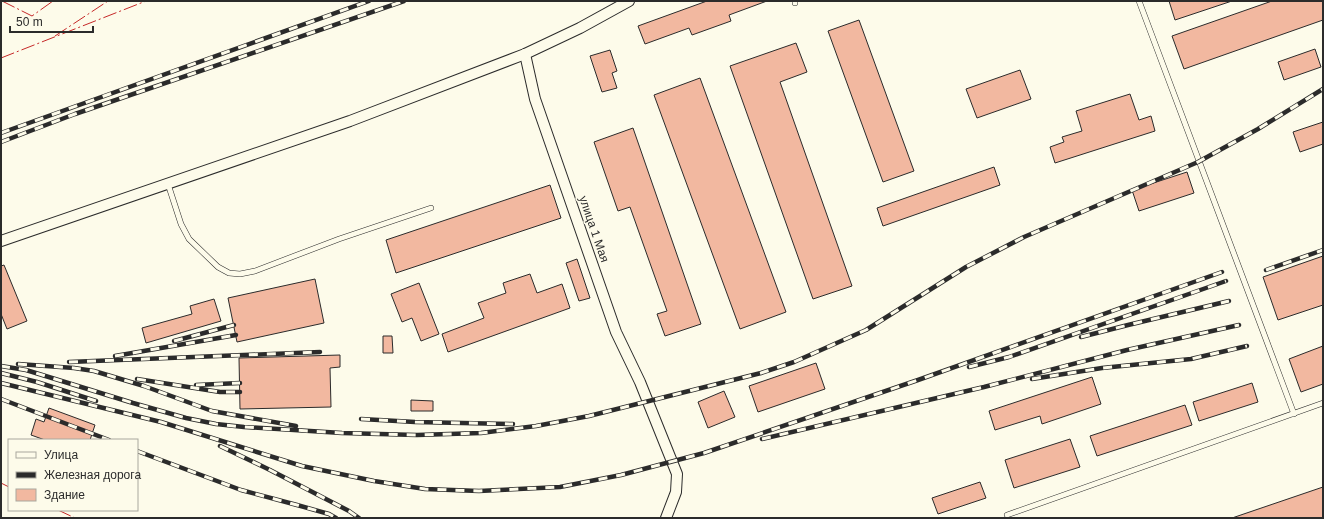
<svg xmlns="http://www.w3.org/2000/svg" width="1324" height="519" viewBox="0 0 1324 519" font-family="Arial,sans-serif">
<rect width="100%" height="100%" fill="#fdfbea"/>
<g fill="#f2b8a0" stroke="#2b2b2b">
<polygon points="707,1 767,1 729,15 731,21 692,35 689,28 645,44 638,26"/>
<polygon points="1169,1 1232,1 1175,20"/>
<polygon points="1272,1 1323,1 1323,20 1184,69 1172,36"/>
<polygon points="859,20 914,171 883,182 828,31"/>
<polygon points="796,43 807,72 780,82 852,286 813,299 730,66"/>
<polygon points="1315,49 1321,67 1284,80 1278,62"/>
<polygon points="610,50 617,71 612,73 617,88 602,92 590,56"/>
<polygon points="1020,70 1031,99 977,118 966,89"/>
<polygon points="700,78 786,312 740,329 654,95"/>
<polygon points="1130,94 1139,120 1151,116 1155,131 1055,163 1050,147 1064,142 1062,137 1082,131 1076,111"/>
<polygon points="1323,122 1323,144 1300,152 1293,132"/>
<polygon points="633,128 701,324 665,336 657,314 667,311 630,207 618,211 594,142"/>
<polygon points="994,167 1000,185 883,226 877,208"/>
<polygon points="1187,172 1194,193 1139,211 1132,190"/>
<polygon points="550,185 561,218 396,273 386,240"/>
<polygon points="1323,256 1323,305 1278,320 1263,277"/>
<polygon points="577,259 590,298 579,301 566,263"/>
<polygon points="4,265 27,321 7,329 1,314 1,266"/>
<polygon points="530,274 537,293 562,284 570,308 448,352 442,334 484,318 478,303 506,293 503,283"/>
<polygon points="315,279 324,323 237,342 228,298"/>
<polygon points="419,283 439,334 421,341 412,318 402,322 391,294"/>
<polygon points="214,299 221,321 146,343 142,328 192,314 190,306"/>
<polygon points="383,336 392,336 393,353 383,353"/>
<polygon points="1323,346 1323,384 1301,392 1289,359"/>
<polygon points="340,355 340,367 330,368 331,407 240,409 239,358"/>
<polygon points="816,363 825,389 758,412 749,386"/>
<polygon points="1092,377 1101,404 1042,424 1040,416 995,430 989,411"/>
<polygon points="1252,383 1258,402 1199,421 1193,402"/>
<polygon points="724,391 735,417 708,428 698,402"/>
<polygon points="411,400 433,401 433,411 411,411"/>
<polygon points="1185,405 1192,425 1097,456 1090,436"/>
<polygon points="49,408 95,425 90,440 45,440 31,435 36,419 44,422"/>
<polygon points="1070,439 1080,467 1014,488 1005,460"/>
<polygon points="980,482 986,498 938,514 932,498"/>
<polygon points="1323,487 1323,518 1232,518"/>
</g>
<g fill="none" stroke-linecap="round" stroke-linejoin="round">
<g stroke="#2b2b2b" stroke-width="6">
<g id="lane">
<polyline points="795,1 795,3"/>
<polyline points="1139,1 1294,414"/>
<polyline points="168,184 181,224 189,239 218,267 229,273 240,274 255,271 339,239 431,208"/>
<polyline points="1007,515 1323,403"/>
</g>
</g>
<g stroke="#2b2b2b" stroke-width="12">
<g id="street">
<polyline points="525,54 535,99 616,332 640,382 677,474 676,492 666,518"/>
<polyline points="1,241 350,121 525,54 580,28 629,1"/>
</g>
</g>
<use href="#lane" stroke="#fdfbea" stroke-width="5"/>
<use href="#street" stroke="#fdfbea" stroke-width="10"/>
<g stroke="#2b2b2b" stroke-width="4.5">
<g id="rail">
<polyline points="1,133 369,1"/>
<polyline points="1,142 75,114 404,1"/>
<polyline points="1266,270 1323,250"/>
<polyline points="1081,337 1128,325 1229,301"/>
<polyline points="174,341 234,325"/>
<polyline points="115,356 236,335"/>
<polyline points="69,362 320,352"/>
<polyline points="18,364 74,368 94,371 144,386 212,411 296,426"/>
<polyline points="1,366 26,370 133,403 186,418 216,424 244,427 342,433 417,435 481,433 536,426 589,416 761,373 794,362 866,330 966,267 1024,237 1198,162 1258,129 1323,89"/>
<polyline points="969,367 1009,357 1226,281"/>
<polyline points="1,373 37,382 96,401"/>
<polyline points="137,379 220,392 240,392"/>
<polyline points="1032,379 1102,368 1191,359 1247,346"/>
<polyline points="1,383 161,422 302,466 374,481 425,489 479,491 560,487 621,475 704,453 918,380 1222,272"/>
<polyline points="196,385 240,383"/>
<polyline points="1,399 109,440"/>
<polyline points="361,419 415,422 513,424"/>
<polyline points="762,439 984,387 1127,350 1239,325"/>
<polyline points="220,446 270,470 349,511 359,518"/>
<polyline points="137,451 241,490 297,505 329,514 336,518"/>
</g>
</g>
<use href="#rail" stroke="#fdfbea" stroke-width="3" stroke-dasharray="9" stroke-linecap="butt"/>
<g stroke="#c62828" stroke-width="1" stroke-dasharray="14 3 2 3" stroke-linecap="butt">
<polyline points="2,1 32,16 53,1"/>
<polyline points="55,36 108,1"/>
<polyline points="1,58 146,1"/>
<polyline points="1,483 9,487"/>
<polyline points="58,510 75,518"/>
</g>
</g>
<g text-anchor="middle" stroke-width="3" stroke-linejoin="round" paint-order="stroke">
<g font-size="12" fill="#2b2b2b" stroke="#fdfbea">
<text transform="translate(594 229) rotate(71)" y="4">улица 1 Мая</text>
</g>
</g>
<rect width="1324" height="519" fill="none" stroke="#2b2b2b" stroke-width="4"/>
<rect x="8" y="439" width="130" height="72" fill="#fdfbea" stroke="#a9a89e"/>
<rect x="16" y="452" width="20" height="6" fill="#fdfbea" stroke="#a9a89e"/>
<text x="44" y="459" font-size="12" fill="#2b2b2b">Улица</text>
<rect x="16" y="472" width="20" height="6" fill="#2b2b2b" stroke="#a9a89e"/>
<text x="44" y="479" font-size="12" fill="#2b2b2b">Железная дорога</text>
<rect x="16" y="489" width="20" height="12" fill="#f2b8a0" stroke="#a9a89e"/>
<text x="44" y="499" font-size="12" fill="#2b2b2b">Здание</text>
<path d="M10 26v6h83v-6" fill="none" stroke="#2b2b2b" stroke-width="2"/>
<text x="16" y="26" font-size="12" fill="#2b2b2b" stroke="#fdfbea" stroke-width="3" paint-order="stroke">50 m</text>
</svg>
